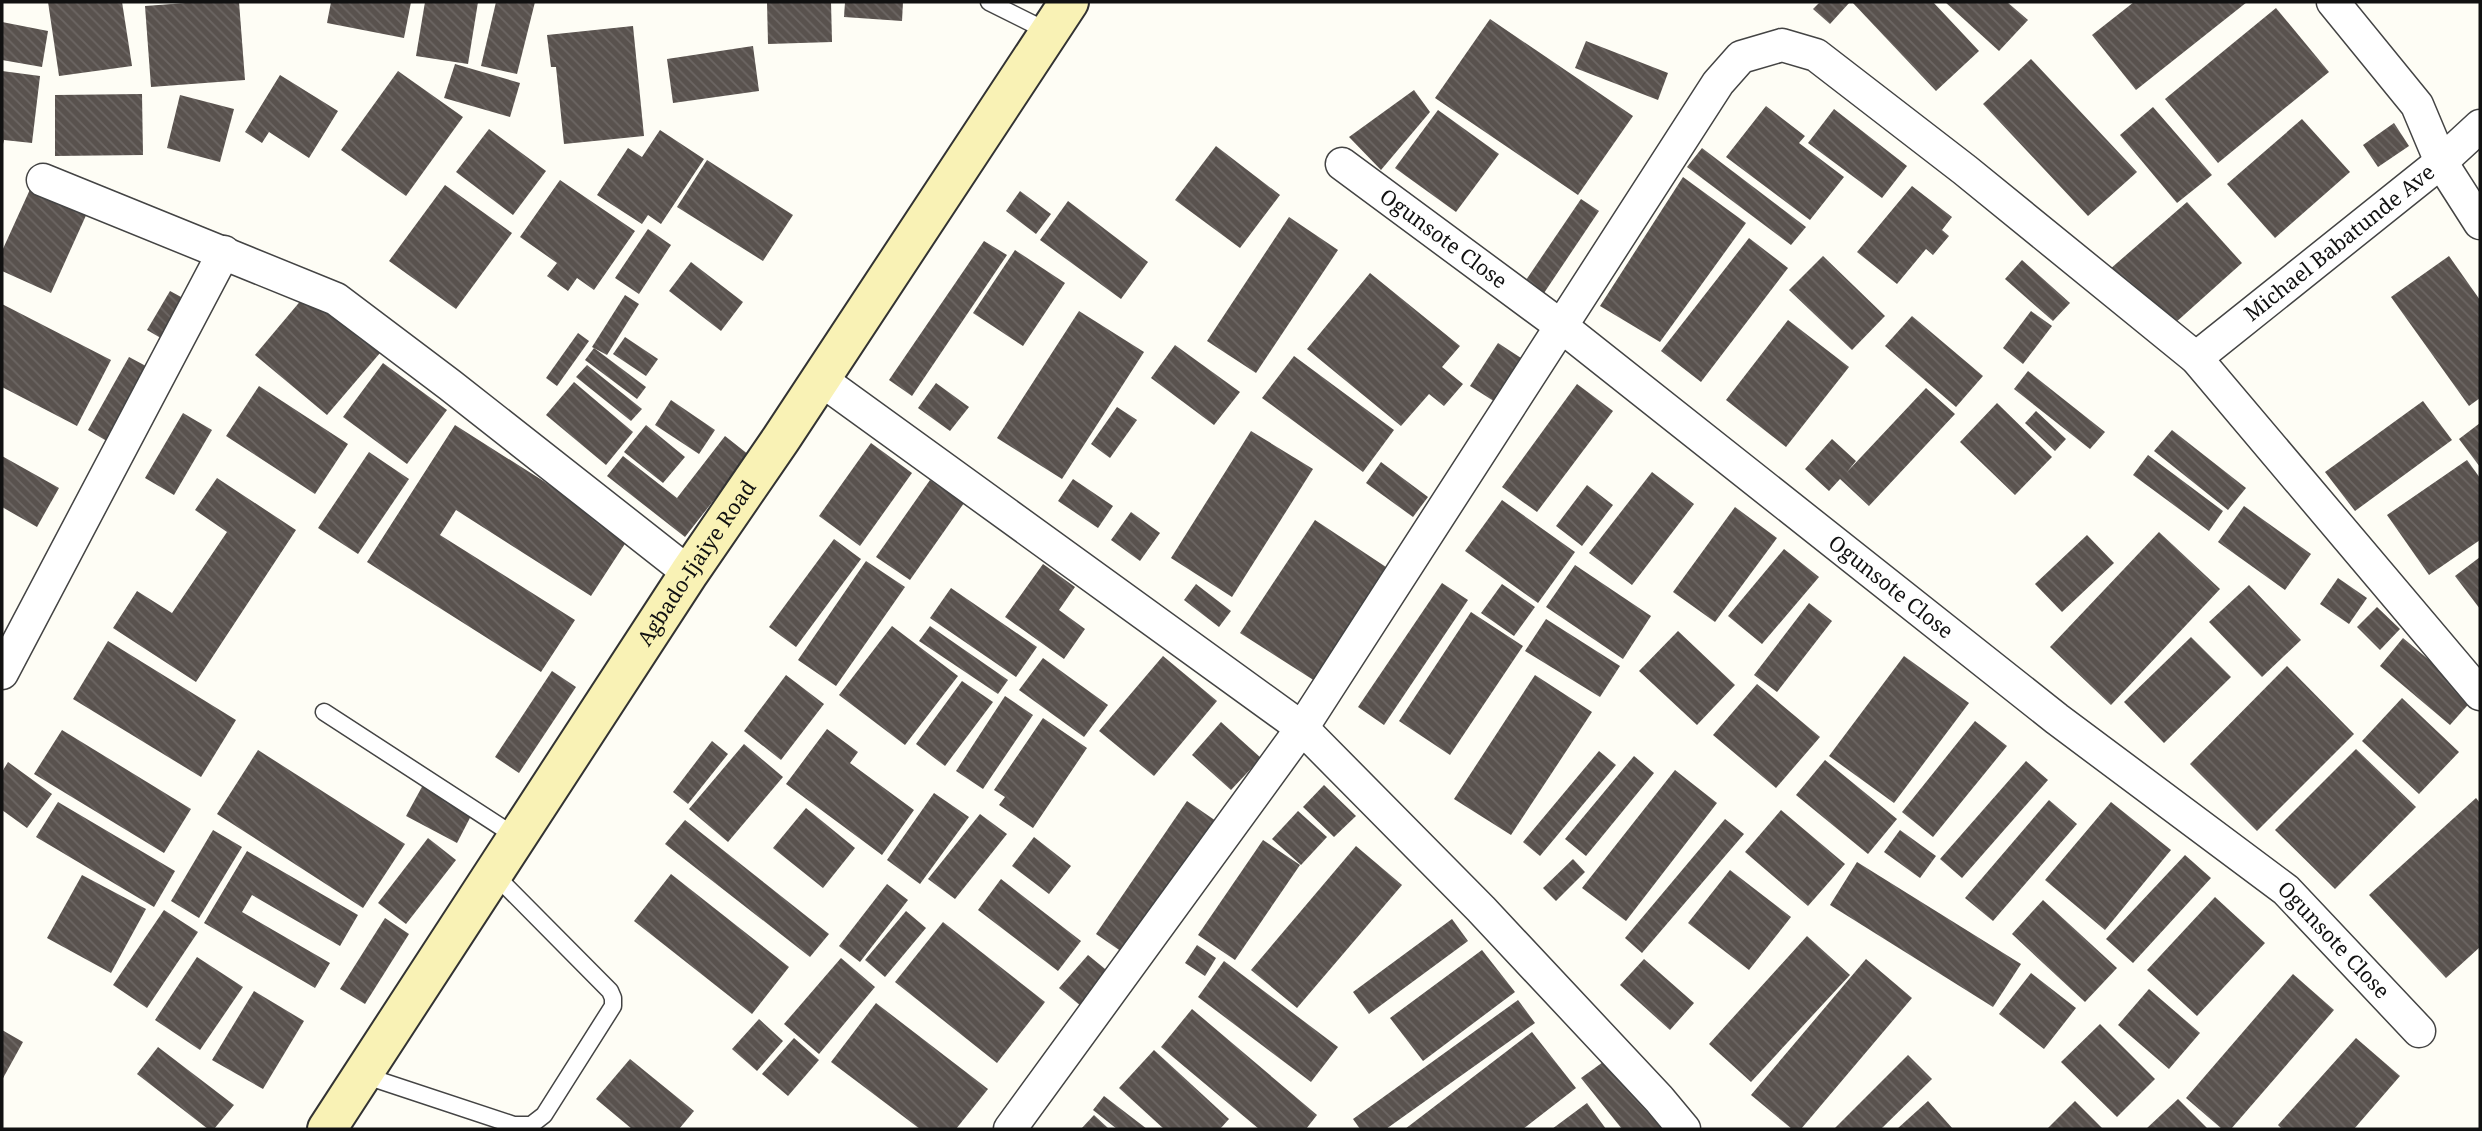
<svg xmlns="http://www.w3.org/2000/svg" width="2482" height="1131" viewBox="0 0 2482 1131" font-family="'Noto Serif',serif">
<defs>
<pattern id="building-back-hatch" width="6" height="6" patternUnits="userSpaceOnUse" patternTransform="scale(1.75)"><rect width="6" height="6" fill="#59524e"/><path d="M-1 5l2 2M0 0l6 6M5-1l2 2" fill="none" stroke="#6c6663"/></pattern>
</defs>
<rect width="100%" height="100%" fill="#fefdf5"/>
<g fill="url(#building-back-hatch)">
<polygon points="48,2 122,2 132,66 59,76"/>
<polygon points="199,2 239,2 245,80 151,87 145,6"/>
<polygon points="331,2 411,2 404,38 327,23"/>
<polygon points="425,2 478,2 468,64 416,56"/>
<polygon points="496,2 535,2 517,74 481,66"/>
<polygon points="767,2 831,2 832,42 768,44"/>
<polygon points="845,2 903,2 902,21 844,17"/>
<polygon points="1820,2 1850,2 1830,24 1813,9"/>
<polygon points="1852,2 1933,2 1979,51 1936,91"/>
<polygon points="1945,2 2007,2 2028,20 1999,51"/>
<polygon points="2134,2 2247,2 2136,90 2092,35"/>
<polygon points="2276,8 2329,72 2218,163 2165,99"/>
<polygon points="1490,19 1633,116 1578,195 1435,98"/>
<polygon points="2,22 48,31 42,67 2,60"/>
<polygon points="633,26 644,136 564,144 556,67 551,67 547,35"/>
<polygon points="1586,41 1668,73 1658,100 1575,68"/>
<polygon points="753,46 759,91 673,103 667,59"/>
<polygon points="2031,59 2137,172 2088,216 1983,104"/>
<polygon points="455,64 520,83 510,117 444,98"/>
<polygon points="2,71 40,76 32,143 4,140 2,148"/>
<polygon points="398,71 463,117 406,196 341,150"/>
<polygon points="280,75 338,111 309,158 269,132 262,143 245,132"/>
<polygon points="1414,90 1430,112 1381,170 1349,137"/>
<polygon points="142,94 143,155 55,156 55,95"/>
<polygon points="180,95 234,109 220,162 167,148"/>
<polygon points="1766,106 1805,136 1799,143 1844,177 1810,220 1726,157"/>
<polygon points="2153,107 2212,175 2177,203 2120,135"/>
<polygon points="1834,109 1907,166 1882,198 1808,143"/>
<polygon points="1438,110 1499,154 1456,212 1395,168"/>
<polygon points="2302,119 2350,172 2275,238 2227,184"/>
<polygon points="2394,123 2409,146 2378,167 2363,145"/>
<polygon points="489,129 546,171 513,215 456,172"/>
<polygon points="660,130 704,159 661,224 648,215 642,224 597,195 628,148 642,157"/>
<polygon points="1216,146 1280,195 1240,248 1175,200"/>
<polygon points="1702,148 1806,227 1791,245 1687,167"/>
<polygon points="707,160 793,215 763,261 677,207"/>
<polygon points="1683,177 1746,223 1660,342 1600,306"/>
<polygon points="560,180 635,231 594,290 577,278 568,291 547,276 557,263 520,237"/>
<polygon points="32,185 88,211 51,293 2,271 2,251"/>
<polygon points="445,185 512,233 456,309 389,261"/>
<polygon points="1912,186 1952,217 1942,230 1949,236 1933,255 1926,249 1897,284 1857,252"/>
<polygon points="1020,191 1051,214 1036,234 1006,211"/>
<polygon points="1581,199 1599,211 1542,296 1524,283"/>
<polygon points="1068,201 1148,262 1121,299 1040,240"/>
<polygon points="2187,202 2242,263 2165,332 2109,270"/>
<polygon points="1289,217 1338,250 1256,373 1207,341"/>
<polygon points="648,229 671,245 639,294 615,278"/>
<polygon points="1749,238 1788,268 1701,382 1661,351"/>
<polygon points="984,241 1007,255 912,396 889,380"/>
<polygon points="1015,250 1065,283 1023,346 973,313"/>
<polygon points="1823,256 1885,316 1852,350 1789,290"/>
<polygon points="2449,256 2480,300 2480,398 2469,406 2391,297"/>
<polygon points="2022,260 2070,303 2053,321 2005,279"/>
<polygon points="691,262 743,302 721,331 669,291"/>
<polygon points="1370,273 1460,346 1442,367 1463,384 1444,406 1429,394 1401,426 1307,349"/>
<polygon points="170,291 194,304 171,344 147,330"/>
<polygon points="308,292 380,353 327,415 255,355"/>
<polygon points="625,295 639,304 607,355 592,347"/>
<polygon points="2,304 111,360 77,426 2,387"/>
<polygon points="1079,311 1144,352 1062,479 997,438"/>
<polygon points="2031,311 2052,326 2023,364 2003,348"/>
<polygon points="1912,316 1983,376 1956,407 1885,346"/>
<polygon points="1788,320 1849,367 1786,447 1726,400"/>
<polygon points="578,333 589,341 557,386 546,378"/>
<polygon points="625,337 658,359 646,376 613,354"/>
<polygon points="1498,343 1527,362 1500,405 1470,386"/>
<polygon points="1175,345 1240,392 1214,425 1151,378"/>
<polygon points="594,348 646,387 637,399 585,360"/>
<polygon points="1294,356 1394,430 1363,472 1262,398"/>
<polygon points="129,357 159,373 117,447 88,430"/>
<polygon points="383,363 447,410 407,464 343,417"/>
<polygon points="587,365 642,409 631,421 576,377"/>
<polygon points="2028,371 2105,432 2090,449 2014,389"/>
<polygon points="574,382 633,432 606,465 546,415"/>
<polygon points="936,383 969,407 950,431 918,408"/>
<polygon points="1577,384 1613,411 1537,512 1502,487"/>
<polygon points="259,386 348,444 315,494 226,436"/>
<polygon points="1926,388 1955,414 1869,506 1840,479 1829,491 1805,469 1832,439 1856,461 1847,472"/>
<polygon points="671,400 715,430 699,454 655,425"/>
<polygon points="2423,401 2452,440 2355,511 2325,472"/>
<polygon points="1997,403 2052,457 2015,495 1960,442"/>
<polygon points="1117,407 1137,420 1110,458 1091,444"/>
<polygon points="2036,411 2066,439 2055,451 2025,423"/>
<polygon points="183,413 212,430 174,495 145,478"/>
<polygon points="2480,423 2480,467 2459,439"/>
<polygon points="455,425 630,536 591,596 456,510 440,535 575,620 541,672 367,562"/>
<polygon points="646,425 685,457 663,483 624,452"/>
<polygon points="2172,430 2246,488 2228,510 2154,451"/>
<polygon points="1251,431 1313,469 1232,597 1171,558"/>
<polygon points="725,436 749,455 685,537 607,476 623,456 677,498"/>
<polygon points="871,443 912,473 860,546 819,516"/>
<polygon points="369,452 409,479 358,554 318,528"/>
<polygon points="2148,455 2223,511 2209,531 2133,475"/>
<polygon points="2,456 59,488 37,527 2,507"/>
<polygon points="2467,460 2480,478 2480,540 2429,575 2387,515"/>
<polygon points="1381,462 1428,497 1413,517 1366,483"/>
<polygon points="1652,472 1694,504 1632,585 1589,553"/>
<polygon points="217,478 296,530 196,682 113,628 137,591 172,613 227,532 195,510"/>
<polygon points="1073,479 1113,506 1098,528 1058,501"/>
<polygon points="930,480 964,503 910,580 876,557"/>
<polygon points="1587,485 1613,505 1582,546 1556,526"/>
<polygon points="1502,500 1575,552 1538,603 1465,551"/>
<polygon points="2244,506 2311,554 2285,590 2218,542"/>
<polygon points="1735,507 1777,538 1715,622 1673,592"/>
<polygon points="1131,512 1160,533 1140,561 1111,540"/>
<polygon points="1315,520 1389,569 1315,681 1240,633"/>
<polygon points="2159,532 2220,589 2111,705 2050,647"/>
<polygon points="2087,535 2114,563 2062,612 2035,584"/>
<polygon points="834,539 861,559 796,647 769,627"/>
<polygon points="1784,549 1819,577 1762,644 1728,616"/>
<polygon points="2480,557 2480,609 2455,576"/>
<polygon points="866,561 905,587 836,686 798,660"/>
<polygon points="1043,564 1075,587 1059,610 1085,629 1064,659 1005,617"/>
<polygon points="1575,565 1651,616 1623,659 1546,607"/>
<polygon points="2338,578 2367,598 2349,624 2320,604"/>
<polygon points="1442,583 1468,600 1384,725 1358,707"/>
<polygon points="1196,584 1231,611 1219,627 1184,600"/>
<polygon points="1502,584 1535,607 1514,636 1481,613"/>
<polygon points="2249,585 2301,640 2262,677 2209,622"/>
<polygon points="951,588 1037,647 1016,677 930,618"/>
<polygon points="1809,603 1832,621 1777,692 1754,675"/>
<polygon points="2377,607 2400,629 2380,650 2357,627"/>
<polygon points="1471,612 1523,646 1450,755 1399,721"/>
<polygon points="1546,619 1620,666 1600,697 1525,651"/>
<polygon points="892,626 958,676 905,745 839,695"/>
<polygon points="930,626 1008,680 998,694 919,641"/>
<polygon points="1678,631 1735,685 1697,725 1639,671"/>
<polygon points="2191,637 2231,677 2164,743 2124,702"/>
<polygon points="2403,638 2474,698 2450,725 2380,666"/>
<polygon points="108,641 236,720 201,777 73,699"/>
<polygon points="1163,656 1217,701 1154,776 1099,731"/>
<polygon points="1904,656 1969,703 1894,803 1829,756"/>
<polygon points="1043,658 1108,705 1084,737 1019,690"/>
<polygon points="2287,666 2354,734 2257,831 2190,764"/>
<polygon points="552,671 576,687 519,773 495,757"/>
<polygon points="786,675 824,704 781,760 744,731"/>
<polygon points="1535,675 1592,712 1511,835 1454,799"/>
<polygon points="962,681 993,702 945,766 916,744"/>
<polygon points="1757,684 1820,737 1776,788 1713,735"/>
<polygon points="1005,696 1033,715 983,789 956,771"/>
<polygon points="2402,698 2459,752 2419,794 2362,741"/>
<polygon points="1043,718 1087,748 1033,828 999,805 1005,797 994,790"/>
<polygon points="1975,721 2007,746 1933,837 1902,812"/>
<polygon points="1221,722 1261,758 1231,790 1192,755"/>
<polygon points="827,729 858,752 850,763 914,810 882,855 786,784"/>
<polygon points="62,730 191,809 164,853 34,774"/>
<polygon points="712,741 728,754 688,804 673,792"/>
<polygon points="744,744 783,777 728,842 689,809"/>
<polygon points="2356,749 2416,807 2335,889 2275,830"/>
<polygon points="258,750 405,844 363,908 217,814"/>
<polygon points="1599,751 1616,765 1540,856 1523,842"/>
<polygon points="1634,756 1654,773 1586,856 1565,839"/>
<polygon points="1825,760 1897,819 1868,854 1796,795"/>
<polygon points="2026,761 2048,780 1962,878 1940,859"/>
<polygon points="8,762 52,794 27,828 2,810 2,772"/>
<polygon points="1675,770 1717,803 1626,921 1582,888"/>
<polygon points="423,785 473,812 457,843 406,816"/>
<polygon points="1324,785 1356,816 1334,837 1303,807"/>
<polygon points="934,793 969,817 920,884 887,860"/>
<polygon points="2476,798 2480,803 2480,947 2446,978 2369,895"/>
<polygon points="2049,800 2077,824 1993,921 1965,898"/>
<polygon points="1187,801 1216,821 1125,954 1096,934"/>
<polygon points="58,802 175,871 154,907 36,837"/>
<polygon points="2111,802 2171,850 2105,930 2045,880"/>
<polygon points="806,808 855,848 823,888 773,848"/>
<polygon points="1781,810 1845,864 1808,906 1745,852"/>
<polygon points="1298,811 1327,837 1301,865 1272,839"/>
<polygon points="980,814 1007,834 955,899 928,879"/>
<polygon points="1725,819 1744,834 1642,953 1625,938"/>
<polygon points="685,820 829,934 810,957 665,844"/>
<polygon points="213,830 242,847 199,918 171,901"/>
<polygon points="1900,830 1936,856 1920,878 1884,852"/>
<polygon points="1034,837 1071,866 1049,894 1012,866"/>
<polygon points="428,838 456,860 406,924 378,903"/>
<polygon points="1263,840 1300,865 1235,960 1198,935"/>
<polygon points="1356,846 1402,885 1297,1008 1251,970"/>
<polygon points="247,851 358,915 340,946 252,895 242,912 330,963 315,988 204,923"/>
<polygon points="2185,855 2211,878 2133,963 2106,939"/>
<polygon points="1573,859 1585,872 1556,901 1543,888"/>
<polygon points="1857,862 2021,964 1993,1007 1830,905"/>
<polygon points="1730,870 1791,917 1749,970 1688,923"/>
<polygon points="671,874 789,967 752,1014 634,921"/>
<polygon points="82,875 146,909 111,973 47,938"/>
<polygon points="1001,879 1081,941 1058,971 978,910"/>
<polygon points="887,884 908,900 860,962 839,946"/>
<polygon points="2215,897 2265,943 2197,1016 2147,970"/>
<polygon points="2043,900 2117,968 2085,1002 2012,934"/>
<polygon points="164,910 198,932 147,1008 113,985"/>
<polygon points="906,911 926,928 885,977 865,960"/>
<polygon points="385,918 409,934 365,1004 340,989"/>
<polygon points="1452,919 1468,941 1369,1014 1353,992"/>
<polygon points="943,922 1045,1002 997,1063 895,982"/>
<polygon points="1807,936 1850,975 1751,1082 1709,1044"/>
<polygon points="1197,945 1216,958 1205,976 1185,963"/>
<polygon points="1482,950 1515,992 1423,1061 1390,1018"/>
<polygon points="1088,955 1110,973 1081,1006 1059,988"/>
<polygon points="197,957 243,987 200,1050 155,1020"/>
<polygon points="841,958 875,987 819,1054 784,1024"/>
<polygon points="1644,959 1694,1003 1670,1030 1620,985"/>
<polygon points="1866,959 1912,998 1801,1129 1792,1129 1751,1095"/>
<polygon points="1224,961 1338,1047 1311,1082 1198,997"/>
<polygon points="2031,973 2076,1008 2044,1049 1999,1014"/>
<polygon points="2293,974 2334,1010 2231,1129 2222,1129 2186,1098"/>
<polygon points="2149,989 2200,1033 2169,1069 2118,1025"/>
<polygon points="254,991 304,1021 263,1089 212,1060"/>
<polygon points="1518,1000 1535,1023 1386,1129 1360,1129 1353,1119"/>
<polygon points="876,1003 988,1089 956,1129 920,1129 831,1062"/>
<polygon points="1192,1009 1317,1115 1306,1129 1259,1129 1161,1047"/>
<polygon points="759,1019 783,1041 757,1071 732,1049"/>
<polygon points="2100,1024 2155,1079 2117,1117 2061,1062"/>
<polygon points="2,1030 23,1042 2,1080"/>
<polygon points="1532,1032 1576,1088 1523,1129 1405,1129"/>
<polygon points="794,1038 819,1060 788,1096 762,1074"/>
<polygon points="2356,1038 2400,1076 2354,1129 2282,1129 2278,1125"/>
<polygon points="158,1047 234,1105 214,1129 208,1129 137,1074"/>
<polygon points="1154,1050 1229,1119 1220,1129 1164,1129 1119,1088"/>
<polygon points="1908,1055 1932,1079 1881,1129 1834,1129"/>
<polygon points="1610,1057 1667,1129 1622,1129 1581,1078"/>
<polygon points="630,1059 694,1111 679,1129 632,1129 596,1099"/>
<polygon points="1104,1096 1147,1129 1117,1129 1093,1110"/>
<polygon points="2178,1099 2208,1129 2146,1129"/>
<polygon points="1928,1101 1953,1129 1897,1129"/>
<polygon points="2075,1101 2103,1129 2047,1129"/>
<polygon points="1587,1103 1606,1129 1552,1129"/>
<polygon points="1094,1115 1109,1129 1081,1129"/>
</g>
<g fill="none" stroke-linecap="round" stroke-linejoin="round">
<g stroke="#444" stroke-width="19">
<g id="lane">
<polyline points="989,2 1047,31"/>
<polyline points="324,712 518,838"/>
<polyline points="363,1075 514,1125 531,1125 544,1115 613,1006 613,998 610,991 494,874"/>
</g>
</g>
<g stroke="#444" stroke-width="35">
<g id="street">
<polyline points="2333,2 2417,105 2441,162 2480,223"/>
<path id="s1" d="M1342,164L1561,326L2057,719L2286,890L2419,1031"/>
<polyline points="43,180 336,299 450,385 689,573"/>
<path id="s2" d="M2196,358L2441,162L2480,126"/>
<polyline points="820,379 1302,728 1481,909 1659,1099 1684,1129"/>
<polyline points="2,673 224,252"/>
<polyline points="1010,1129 1302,728 1718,83 1741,57 1782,45 1816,55 1965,170 2196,358 2480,694"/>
</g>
</g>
<g stroke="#333" stroke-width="42">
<g id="secondary">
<path id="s3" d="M327,1129L689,573L781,439L1069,2"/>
</g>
</g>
<use href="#lane" stroke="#fff" stroke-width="16"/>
<use href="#street" stroke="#fff" stroke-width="32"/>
<use href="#secondary" stroke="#f9f2b5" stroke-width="38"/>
</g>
<g text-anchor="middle" stroke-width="7" stroke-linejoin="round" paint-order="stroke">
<g font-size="21" fill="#111" stroke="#fff">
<text dy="7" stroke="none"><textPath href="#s1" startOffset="126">Ogunsote Close</textPath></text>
<text dy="7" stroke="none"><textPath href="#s2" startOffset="184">Michael Babatunde Ave</textPath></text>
<text dy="7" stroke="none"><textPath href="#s3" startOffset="676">Agbado-Ijaiye Road</textPath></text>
<text dy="7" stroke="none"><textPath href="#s1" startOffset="693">Ogunsote Close</textPath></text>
<text dy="7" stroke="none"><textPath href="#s1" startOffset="1260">Ogunsote Close</textPath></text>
</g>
</g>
<rect width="2482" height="1131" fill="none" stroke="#111111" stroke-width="7"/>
</svg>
